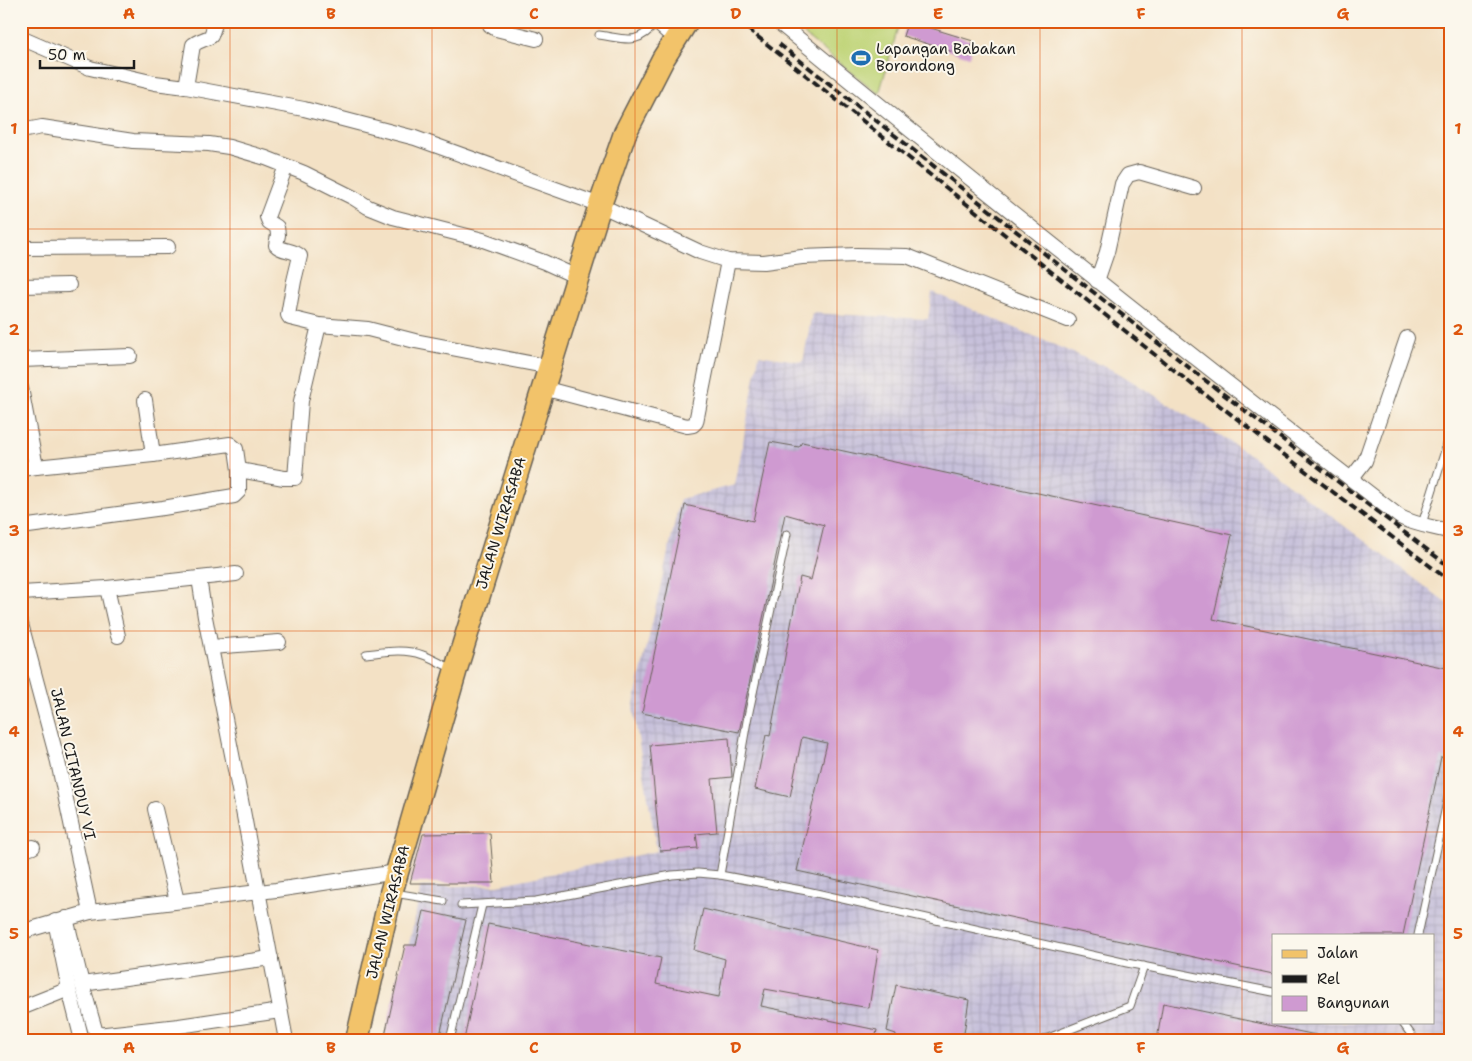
<svg xmlns="http://www.w3.org/2000/svg" width="1472" height="1061" viewBox="0 0 1472 1061" font-family="'Shantell Sans',sans-serif">
<defs>
<pattern id="industrial-grid" width="8" height="8" patternUnits="userSpaceOnUse" patternTransform="scale(1.25)"><rect width="8" height="8" fill="#c6c0da"/><path d="M0 4h8M4 0v8" fill="none" stroke="#aaa4ba"/></pattern>
</defs>
<rect width="100%" height="100%" fill="#fbf7ec"/>
<filter id="ink" filterUnits="userSpaceOnUse"><feTurbulence type="fractalNoise" baseFrequency=".02" numOctaves="2"/><feDisplacementMap in="SourceGraphic" scale="10" xChannelSelector="R" yChannelSelector="G"/><feConvolveMatrix kernelMatrix="1 2 1 2 8 2 1 2 1" color-interpolation-filters="sRGB"/></filter>
<filter id="wash" filterUnits="userSpaceOnUse"><feTurbulence type="fractalNoise" baseFrequency=".0096" numOctaves="4" result="noise"/><feDisplacementMap in="SourceGraphic" scale="20" xChannelSelector="R" yChannelSelector="G"/><feGaussianBlur stdDeviation="1.12" result="paint"/><feColorMatrix in="noise" values="0 0 0 0 0 0 0 0 0 0 0 0 0 0 0 0 0 1.4 0 .05"/><feComposite in="paint" operator="in"/></filter>
<g filter="url(#wash)">
<rect width="100%" height="100%" fill="#f3e1c5"/>
<path fill="url(#industrial-grid)" fill-rule="evenodd" d="M932,292L1117,372L1246,452L1451,606V1040H388L419,898L420,887L498,885L657,851L633,708L680,499L735,485L759,355L803,362L812,313L928,319ZM1273,935H1433V1022H1273Z"/>
<polygon fill="#bfd477" stroke="#6e784a" points="787,21 900,21 879,94"/>
<g id="blocks">
<g fill="#cf9ad1">
<polygon points="908,21 973,41 969,57 903,36"/>
<polygon points="770,442 799,447 802,442 1232,535 1213,619 1451,669 1451,759 1441,757 1403,935 1273,935 1273,974 797,871 827,743 802,737 790,797 755,789 766,735 770,736 800,577 811,580 824,525 785,514 739,732 642,713 685,505 753,521"/>
<polygon points="729,738 732,777 712,779 717,832 696,834 698,848 660,851 650,745"/>
<polygon points="490,833 494,883 410,883 423,834"/>
<polygon points="703,909 878,950 869,1008 765,989 761,1006 877,1030 875,1040 464,1040 488,924 661,958 656,984 719,997 725,959 694,950"/>
<polygon points="424,911 466,920 439,1040 384,1040 405,945 416,945"/>
<polygon points="896,985 969,1000 963,1040 895,1040 896,1034 887,1031"/>
<polygon points="1163,1003 1316,1035 1316,1040 1157,1040"/>
</g>
</g>
</g>
<g filter="url(#ink)">
<use href="#blocks" fill-opacity="0" stroke="#676157" stroke-width="1"/>
<g fill="none" stroke-linecap="round" stroke-linejoin="round">
<g stroke="#676157" stroke-width="9">
<g id="service">
<path d="M599,35C627,39 637,46 657,22"/>
<polyline points="1422,524 1448,441"/>
<path d="M366,654C385,652 404,648 423,655C433,658 442,665 452,668"/>
<polyline points="720,875 747,721 787,534"/>
<polyline points="394,893 443,901"/>
<polyline points="461,905 536,901 672,875 698,873 720,875 807,891 1127,963 1273,992"/>
<polyline points="1418,935 1451,784"/>
<polyline points="1402,1022 1415,1040"/>
<polyline points="450,1040 482,905"/>
<polyline points="1043,1040 1130,1006 1144,966"/>
</g>
</g>
<g stroke="#676157" stroke-width="16">
<g id="minor">
<polyline points="489,21 490,25 496,29 536,39"/>
<path d="M777,21C982,190 1190,355 1400,517C1415,525 1434,527 1451,532"/>
<polyline points="21,38 90,68 155,83 186,87 304,109 415,138 600,205 700,252 728,261 764,262 802,257 857,255 907,256 1068,320"/>
<path d="M186,87L193,45C199,40 205,40 211,36L216,21"/>
<polyline points="21,131 42,127 133,141 209,144 229,147 266,158 304,173 354,198 368,207 393,217 483,240 544,262 577,277"/>
<path d="M286,166L267,217L269,222L277,227L278,235L276,245C282,252 293,249 300,256L294,281L288,315L290,318L319,325L368,329L415,341L550,367"/>
<polyline points="21,248 168,247"/>
<polyline points="1097,281 1107,252 1122,184 1128,175 1139,172 1194,188"/>
<polyline points="21,286 69,285"/>
<polyline points="21,360 130,356"/>
<polyline points="21,388 36,467"/>
<polyline points="543,388 687,426 693,425 696,422 728,261"/>
<polyline points="145,400 153,455"/>
<polyline points="21,469 36,467 153,455 230,444 236,449 239,470 239,491 234,496 163,508 21,527"/>
<polyline points="239,470 284,478 295,478 301,401 319,325"/>
<polyline points="1351,479 1365,461 1407,338"/>
<polyline points="199,578 236,574"/>
<polyline points="107,588 118,636"/>
<polyline points="21,593 107,588 199,578 205,617 241,800 286,1040"/>
<polyline points="21,624 58,762 90,912"/>
<polyline points="211,647 279,642"/>
<polyline points="155,809 177,901"/>
<polyline points="21,851 33,847"/>
<polyline points="66,918 82,984 98,1040"/>
<polyline points="55,921 69,989 82,1040"/>
<polyline points="21,932 90,912 276,890 397,872"/>
<polyline points="82,984 271,958"/>
<polyline points="21,1008 69,989"/>
<polyline points="97,1035 179,1026 280,1011"/>
</g>
</g>
<g stroke="#676157" stroke-width="20">
<polyline id="tertiary" points="658,21 676,37"/>
</g>
<g stroke="#676157" stroke-width="25">
<polyline id="primary" points="357,1040 391,893 456,669 600,205 625,133 663,59 687,21"/>
</g>
<use href="#service" stroke="#fff" stroke-width="7"/>
<use href="#minor" stroke="#fff" stroke-width="14"/>
<use href="#tertiary" stroke="#fff" stroke-width="18"/>
<use href="#primary" stroke="#f2c36a" stroke-width="22"/>
<g stroke="#1c1c1c" stroke-width="4" stroke-dasharray="8 4" stroke-linecap="butt">
<polyline points="738,21 1194,386 1451,582"/>
<polyline points="779,44 1201,377 1451,568"/>
</g>
</g>
</g>
<path fill="none" stroke="#de560d" stroke-width="1" stroke-opacity="0.55" d="M230,21V1040M432,21V1040M635,21V1040M837,21V1040M1040,21V1040M1242,21V1040M21,229H1451M21,430H1451M21,631H1451M21,832H1451"/>
<defs>
<g id="stadium-bare" transform="scale(1.5)"><path d="M0-5a6.5 5 0 1 0 0 10a6.5 5 0 1 0 0-10ZM-3.5-1.8h7v3.6h-7Z" fill="#1f6fb2" stroke="#fbf7ec" stroke-width="2.5" paint-order="stroke"/></g>
</defs>
<g fill-rule="evenodd">
<use href="#stadium-bare" x="861" y="58"/>
</g>
<g text-anchor="middle" stroke-width="4" stroke-linejoin="round" paint-order="stroke">
<g font-size="15" fill="#1c1c1c" stroke="#fbf7ec" text-anchor="start">
<text x="876" y="54">Lapangan Babakan<tspan x="876" dy="17">Borondong</tspan></text>
</g>
<g font-size="15" fill="#1c1c1c" stroke="#fbf7ec">
<text transform="translate(501 523) rotate(-73)" y="5">JALAN WIRASABA</text>
<text transform="translate(73 764) rotate(77)" y="5">JALAN CITANDUY VI</text>
<text transform="translate(388 912) rotate(-76)" y="5">JALAN WIRASABA</text>
</g>
</g>
<rect width="1472" height="1061" fill="none" stroke="#fbf7ec" stroke-width="55"/>
<rect x="1272" y="934" width="162" height="90" fill="#fbf7ec" stroke="#a29f99"/>
<rect x="1282" y="950" width="25" height="8" fill="#f2c36a" stroke="#a29f99"/>
<text x="1317" y="958" font-size="15" fill="#1c1c1c">Jalan</text>
<rect x="1282" y="975" width="25" height="8" fill="#1c1c1c" stroke="#a29f99"/>
<text x="1317" y="984" font-size="15" fill="#1c1c1c">Rel</text>
<rect x="1282" y="996" width="25" height="15" fill="#cf9ad1" stroke="#a29f99"/>
<text x="1317" y="1008" font-size="15" fill="#1c1c1c">Bangunan</text>
<path d="M40 60v8h94v-8" fill="none" stroke="#1c1c1c" stroke-width="2.5"/>
<text x="48" y="60" font-size="15" fill="#1c1c1c" stroke="#fbf7ec" stroke-width="4" paint-order="stroke">50 m</text>
<rect x="28" y="28" width="1416" height="1006" fill="none" stroke="#de560d" stroke-width="2"/>
<g font-size="16" text-anchor="middle" font-weight="bold" fill="#de560d">
<text x="129" y="19">A</text>
<text x="331" y="19">B</text>
<text x="534" y="19">C</text>
<text x="736" y="19">D</text>
<text x="938" y="19">E</text>
<text x="1141" y="19">F</text>
<text x="1343" y="19">G</text>
<text x="14" y="134">1</text>
<text x="1458" y="134">1</text>
<text x="14" y="335">2</text>
<text x="1458" y="335">2</text>
<text x="14" y="536">3</text>
<text x="1458" y="536">3</text>
<text x="14" y="737">4</text>
<text x="1458" y="737">4</text>
<text x="14" y="939">5</text>
<text x="1458" y="939">5</text>
<text x="129" y="1053">A</text>
<text x="331" y="1053">B</text>
<text x="534" y="1053">C</text>
<text x="736" y="1053">D</text>
<text x="938" y="1053">E</text>
<text x="1141" y="1053">F</text>
<text x="1343" y="1053">G</text>
</g>
</svg>
